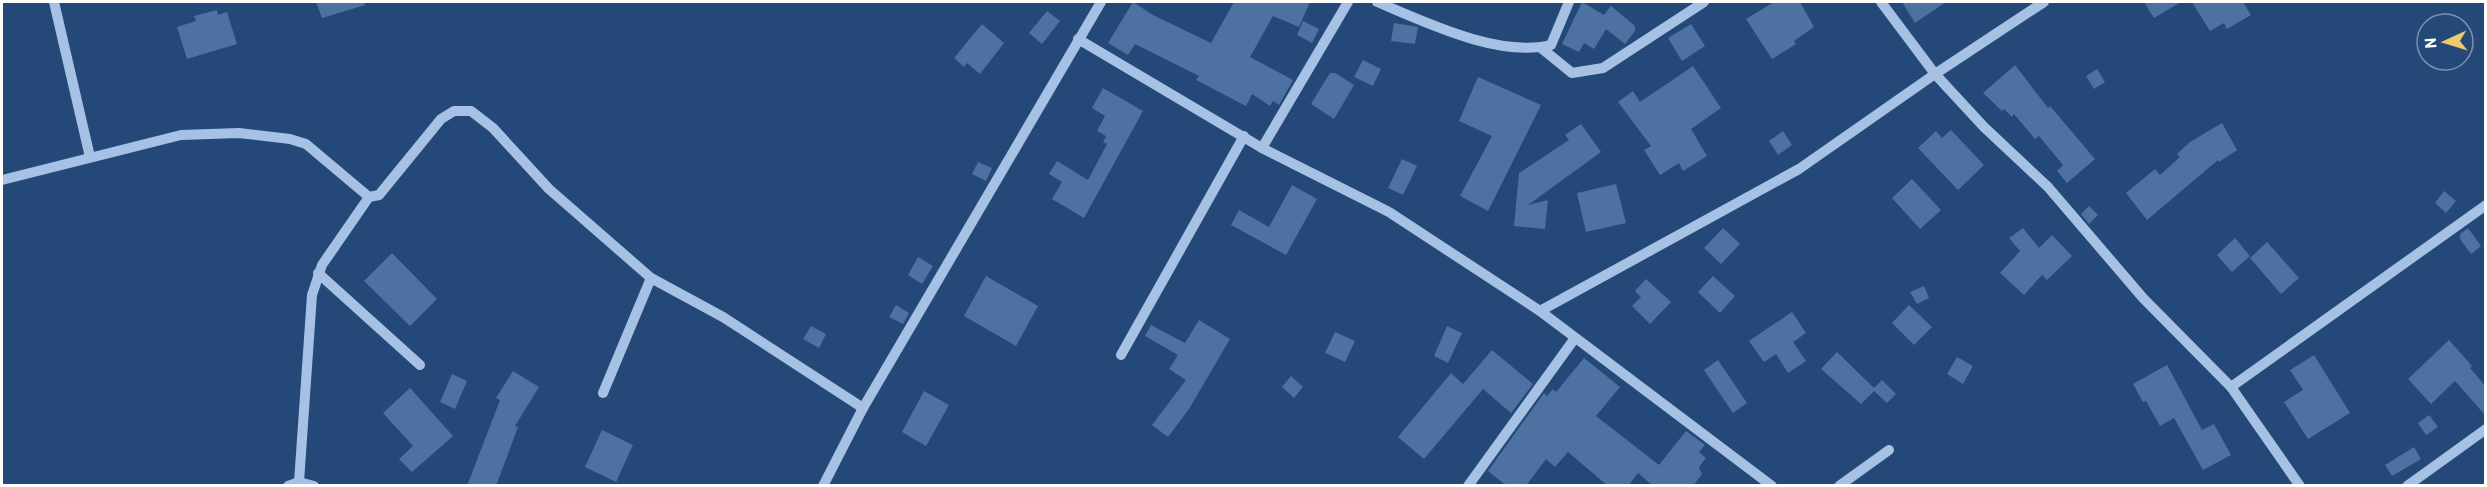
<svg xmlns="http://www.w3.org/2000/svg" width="2487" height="487" viewBox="0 0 2487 487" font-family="Barlow,sans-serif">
<rect width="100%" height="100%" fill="#244878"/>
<g fill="#4d72a2">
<polygon points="316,2 364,2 365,5 322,18"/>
<polygon points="1133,2 1153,15 1211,43 1234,2 1310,2 1299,27 1273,16 1250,57 1293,80 1279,105 1273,101 1270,106 1252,94 1246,106 1196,80 1199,76 1135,44 1128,55 1108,43"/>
<polygon points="1582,2 1604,15 1611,6 1635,26 1635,31 1625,44 1606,29 1594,49 1584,43 1579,52 1562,44"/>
<polygon points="1774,2 1800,2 1814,27 1794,41 1796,44 1772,59 1746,19"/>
<polygon points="1902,2 1946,2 1915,23"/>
<polygon points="2144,2 2181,2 2154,18"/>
<polygon points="2192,2 2243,2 2251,15 2227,29 2224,23 2210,31"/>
<polygon points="217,10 218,15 227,12 237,44 187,59 177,27 196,21 194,16"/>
<polygon points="1047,11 1060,21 1042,44 1029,33"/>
<polygon points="1303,21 1319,29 1312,43 1297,35"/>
<polygon points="1394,23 1418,27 1415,44 1391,41"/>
<polygon points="982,24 1004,43 980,74 967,63 964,67 954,58"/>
<polygon points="1691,24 1705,46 1682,61 1668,38"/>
<polygon points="1363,60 1381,69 1373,86 1354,77"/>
<polygon points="2015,65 2048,108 2050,106 2095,159 2067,183 2057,171 2063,165 2039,136 2035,139 2014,114 2012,117 2004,109 2002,111 1983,93"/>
<polygon points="1693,66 1721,108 1691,129 1707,156 1683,171 1679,163 1660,175 1644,150 1651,146 1618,102 1633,91 1640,102"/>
<polygon points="2097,69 2105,82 2094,89 2086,76"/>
<polygon points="1330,73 1335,73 1354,85 1334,119 1311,104"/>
<polygon points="1478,77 1541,105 1488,211 1460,196 1492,136 1459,121"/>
<polygon points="1103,88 1143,111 1084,218 1052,199 1062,182 1049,174 1057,161 1088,180 1107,144 1103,142 1106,136 1097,131 1105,116 1092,108"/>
<polygon points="2222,123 2237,150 2219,162 2218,160 2147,220 2126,193 2155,169 2160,175 2180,157 2177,154 2190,142"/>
<polygon points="1581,124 1601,152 1528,205 1548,200 1545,229 1514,226 1519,173 1569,140 1565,135"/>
<polygon points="1951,130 1984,165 1958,190 1918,148 1936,131 1942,138"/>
<polygon points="1783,131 1792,145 1778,155 1769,141"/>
<polygon points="1402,159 1417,166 1403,195 1388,188"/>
<polygon points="978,162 992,168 986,181 972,174"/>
<polygon points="1912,179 1941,210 1920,229 1892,198"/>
<polygon points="1616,184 1626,223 1586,232 1577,193"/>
<polygon points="1292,185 1317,199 1286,255 1231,225 1239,210 1269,227"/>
<polygon points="2444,191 2456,201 2446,213 2435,203"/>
<polygon points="2089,206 2098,215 2089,224 2081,214"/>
<polygon points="1723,228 1740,244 1721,264 1704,248"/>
<polygon points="2023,228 2039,248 2052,235 2072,256 2047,280 2042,275 2024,295 2000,273 2020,251 2009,238"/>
<polygon points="2468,228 2481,246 2471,254 2460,239 2460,234"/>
<polygon points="2235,238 2250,256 2232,272 2217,255"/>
<polygon points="2267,242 2299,278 2281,294 2250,258"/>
<polygon points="392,253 437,299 410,326 364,281"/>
<polygon points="918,257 933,266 922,284 908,275"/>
<polygon points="986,276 1038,306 1016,346 964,316"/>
<polygon points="1713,276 1735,296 1720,313 1698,292"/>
<polygon points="1646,279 1671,302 1650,324 1632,306 1641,297 1635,291"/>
<polygon points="1924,286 1929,298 1917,304 1910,292"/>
<polygon points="896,305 909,313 903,324 889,317"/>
<polygon points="1909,305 1932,327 1914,345 1892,323"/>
<polygon points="1792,312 1806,333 1793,342 1806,361 1788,373 1776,354 1764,362 1749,341"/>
<polygon points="1199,320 1230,339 1189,409 1168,437 1152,425 1186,380 1169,369 1178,355 1145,336 1151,325 1185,343"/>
<polygon points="811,326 826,334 819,348 803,339"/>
<polygon points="1447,326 1462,333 1448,363 1434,356"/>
<polygon points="1335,332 1355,341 1345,362 1325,353"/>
<polygon points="2449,340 2472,366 2470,368 2486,387 2486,416 2455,381 2431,404 2408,379"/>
<polygon points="1492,350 1533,384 1511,413 1483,389 1424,459 1398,437 1451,373 1463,384"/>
<polygon points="1837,352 1874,388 1882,380 1896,394 1887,403 1874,391 1861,404 1821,369"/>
<polygon points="2314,355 2350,413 2308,439 2284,402 2303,390 2290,370"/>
<polygon points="1957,357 1973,366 1963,384 1947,374"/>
<polygon points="1584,358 1620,387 1596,416 1659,465 1686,431 1705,445 1699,452 1706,458 1699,467 1702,474 1693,486 1653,486 1638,473 1628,486 1608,486 1568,452 1555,467 1546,459 1526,486 1507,486 1488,471 1544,393 1547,396 1553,389 1556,392"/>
<polygon points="1718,360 1747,403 1733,413 1704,370"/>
<polygon points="2167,365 2202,430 2214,424 2231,455 2203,470 2174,418 2160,426 2146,401 2143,402 2133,384"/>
<polygon points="513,371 539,387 515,426 518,427 496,486 467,486 500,400 496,398"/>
<polygon points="452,374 467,381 455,409 440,402"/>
<polygon points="1291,376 1303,387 1294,398 1282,387"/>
<polygon points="410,388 453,436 412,472 399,459 413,446 383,413"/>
<polygon points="924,391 949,405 926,446 902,432"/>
<polygon points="2429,415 2438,427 2426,435 2418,423"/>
<polygon points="602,430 633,445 616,482 585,467"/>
<polygon points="2414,447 2421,459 2392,476 2385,465"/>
</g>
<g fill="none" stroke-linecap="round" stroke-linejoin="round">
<g stroke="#a6c1e3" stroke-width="10">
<polyline points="54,2 90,157"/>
<path d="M1377,2C1425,22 1498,58 1551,45L1569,2"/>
<polyline points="1881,2 1935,74 2044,2"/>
<polyline points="1078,39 1262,148 1389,212 1540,311 1772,486"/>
<polyline points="1540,47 1572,73 1603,68 1704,2"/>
<polyline points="1262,148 1348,2"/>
<polyline points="2,180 181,135 239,133 290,139 306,144 369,197 379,195 441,119 454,111 471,111 493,128 549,189 651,278 723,317 863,408"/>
<polyline points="318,273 420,365"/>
<polyline points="1540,311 1799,169 1935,74 1984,127 2048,187 2143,298 2231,387 2300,486"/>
<polyline points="1121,355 1244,136"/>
<polyline points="2231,387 2486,205"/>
<polyline points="603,393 651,278"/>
<polyline points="299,482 312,295 322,265 369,197"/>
<polyline points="288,486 299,482 314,486"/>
<polyline points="823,486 863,408 1101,2"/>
<polyline points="1468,486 1575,338"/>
<polyline points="1839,486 1889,450"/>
<polyline points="2407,486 2486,429"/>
</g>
</g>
<rect width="2487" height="487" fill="none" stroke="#ffffff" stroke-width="6"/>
<g transform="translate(2445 42) rotate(266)"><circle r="28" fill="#244878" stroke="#7c91ae" stroke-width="1.5"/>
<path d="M0-4.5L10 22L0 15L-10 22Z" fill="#edc96b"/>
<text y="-9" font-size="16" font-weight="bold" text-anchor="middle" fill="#ffffff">N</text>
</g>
</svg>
